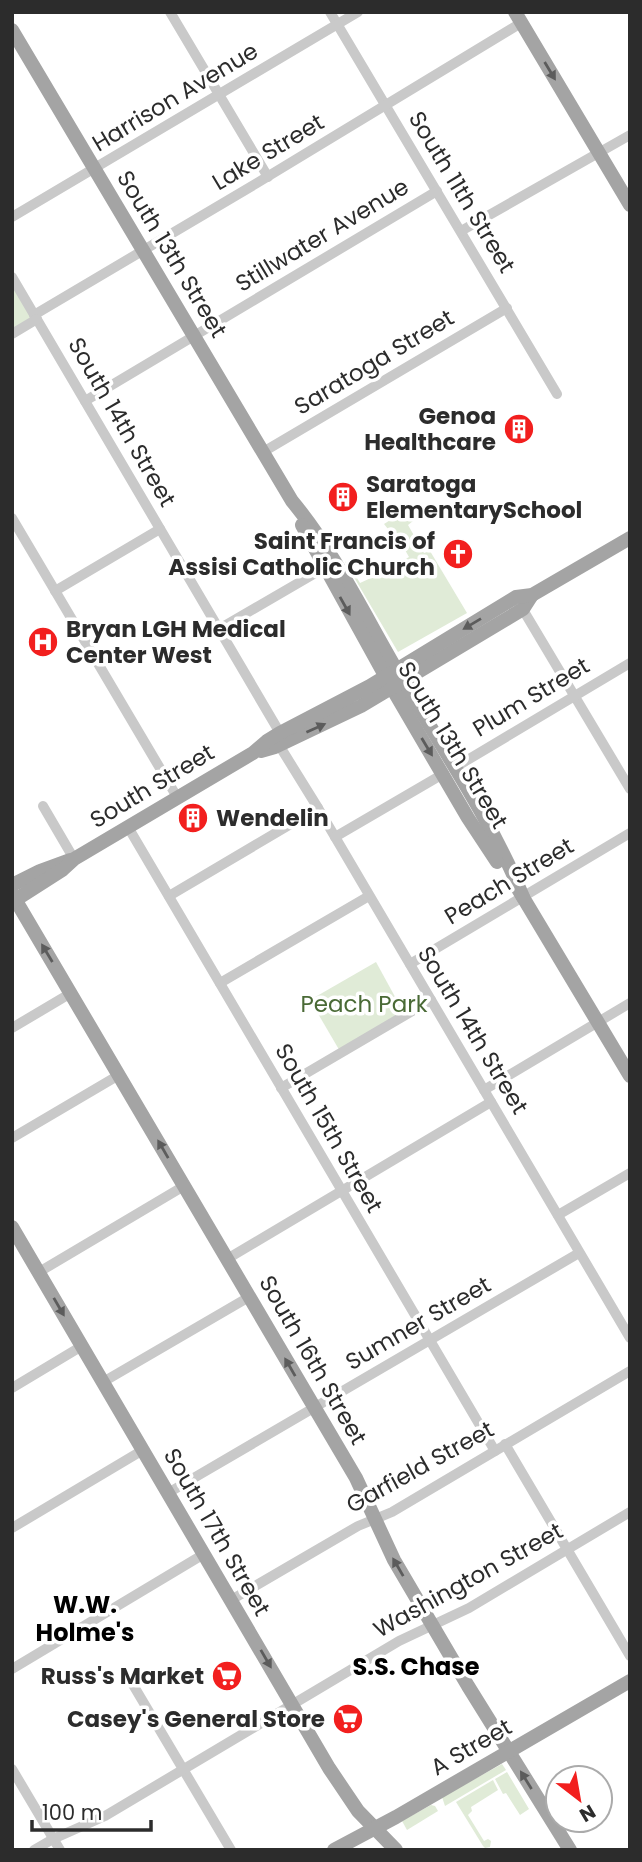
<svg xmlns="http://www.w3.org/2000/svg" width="642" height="1862" viewBox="0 0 642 1862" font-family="Poppins,sans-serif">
<rect width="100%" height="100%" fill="#fff"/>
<g fill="#e0ebd7">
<polygon points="12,277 37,319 12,334"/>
<polygon points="403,512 413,521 408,525 424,553 430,551 467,613 398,652 345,562 352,560 353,562 349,565 360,583 373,577 373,575 377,572 379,575 409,557 405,550 402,552 390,532 392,530 391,528 388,529 384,524"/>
<polygon points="376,962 405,1015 341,1053 310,1000"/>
<polygon points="502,1764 506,1770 445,1806 442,1797"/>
<polygon points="507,1772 529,1809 520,1815 506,1793 503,1794 495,1779"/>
<polygon points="493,1780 498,1790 471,1807 472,1811 468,1815 484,1841 488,1839 491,1841 490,1847 485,1848 483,1846 456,1802"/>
<polygon points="431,1805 435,1806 438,1811 407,1830 402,1821"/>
</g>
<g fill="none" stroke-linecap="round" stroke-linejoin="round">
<g stroke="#c9c9c9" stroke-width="10">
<polyline points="170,12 268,177"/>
<polyline points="330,12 557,394"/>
<polyline points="12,217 358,12"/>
<polyline points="461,231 630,135"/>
<polyline points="12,277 280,733"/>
<polyline points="34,315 257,183 521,23"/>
<polyline points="12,334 37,319"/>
<polyline points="85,401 437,191"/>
<polyline points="263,452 507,308"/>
<polyline points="12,518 177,797"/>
<polyline points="55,591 160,529"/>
<polyline points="519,603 630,789"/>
<polyline points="219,629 324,568"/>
<polyline points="279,745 318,808 630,1338"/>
<polyline points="454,768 630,663"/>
<polyline points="43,806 74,859"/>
<polyline points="128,827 495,1451"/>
<polyline points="335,837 443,774"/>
<polyline points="169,896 318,808"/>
<polyline points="410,964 630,833"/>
<polyline points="220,983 369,896"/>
<polyline points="12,1028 71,993"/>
<polyline points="281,1088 431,1000"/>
<polyline points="484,1090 630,1003"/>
<polyline points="12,1138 119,1075"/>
<polyline points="558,1215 630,1173"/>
<polyline points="227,1259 491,1102"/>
<polyline points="39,1272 184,1186"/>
<polyline points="103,1382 249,1297"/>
<polyline points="12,1388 82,1346"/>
<polyline points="505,1444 630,1656"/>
<polyline points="168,1493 579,1253"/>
<polyline points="12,1528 143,1450"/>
<polyline points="231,1600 358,1526 392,1512 630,1371"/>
<polyline points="12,1669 204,1554"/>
<polyline points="129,1678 231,1850"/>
<polyline points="12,1769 60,1850"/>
<polyline points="34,1850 53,1839 105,1816 399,1641 469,1608 630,1512"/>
</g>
<g stroke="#a4a4a4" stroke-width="14">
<polyline points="515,12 630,205"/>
<path d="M12,30L292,501C333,550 364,614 396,669C439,744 490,817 523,897"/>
<polyline points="302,525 392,688 468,818 497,862"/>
<polyline points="261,751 275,747 361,706 523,609 532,595"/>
<polyline points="12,885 40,871 70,860"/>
<polyline points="518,889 630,1076"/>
<polyline points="12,894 356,1478 394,1560 468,1686 570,1850"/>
<polyline points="12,902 62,870 74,859 253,753 267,741 280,733 370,686 516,597 532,595 630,538"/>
<polyline points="12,1227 329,1768 358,1811 396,1850"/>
<polyline points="334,1850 396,1817 630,1681"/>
</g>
</g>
<defs><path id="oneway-solid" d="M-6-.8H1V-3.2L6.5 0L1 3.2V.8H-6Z" transform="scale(1.75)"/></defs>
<g fill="#5c5c5c">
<use href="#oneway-solid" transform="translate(550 71) rotate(59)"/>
<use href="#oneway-solid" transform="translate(345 606) rotate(61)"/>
<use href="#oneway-solid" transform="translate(472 624) rotate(149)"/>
<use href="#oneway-solid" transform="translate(316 728) rotate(-24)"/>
<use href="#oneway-solid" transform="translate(427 747) rotate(59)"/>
<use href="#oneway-solid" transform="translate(47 953) rotate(-121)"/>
<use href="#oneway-solid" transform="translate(163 1149) rotate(-120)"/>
<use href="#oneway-solid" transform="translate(59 1307) rotate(60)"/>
<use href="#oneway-solid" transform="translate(290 1367) rotate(-120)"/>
<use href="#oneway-solid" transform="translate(398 1567) rotate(-120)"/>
<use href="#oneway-solid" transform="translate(266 1659) rotate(60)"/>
<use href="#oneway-solid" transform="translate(526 1780) rotate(-122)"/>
</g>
<defs>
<g id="building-disc" transform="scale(1.575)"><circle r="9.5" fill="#f21f1e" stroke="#fff"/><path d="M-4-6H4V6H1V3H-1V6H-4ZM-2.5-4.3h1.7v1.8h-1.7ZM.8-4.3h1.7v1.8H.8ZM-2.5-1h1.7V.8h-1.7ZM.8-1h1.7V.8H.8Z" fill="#fff"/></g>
<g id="church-disc" transform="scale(1.575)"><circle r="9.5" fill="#f21f1e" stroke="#fff"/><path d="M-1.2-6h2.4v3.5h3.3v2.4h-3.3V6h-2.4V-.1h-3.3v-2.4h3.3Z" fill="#fff"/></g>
<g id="hospital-disc" transform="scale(1.575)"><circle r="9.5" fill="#f21f1e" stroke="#fff"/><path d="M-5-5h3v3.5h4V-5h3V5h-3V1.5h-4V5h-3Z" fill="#fff"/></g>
<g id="supermarket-disc" transform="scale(1.575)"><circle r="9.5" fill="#f21f1e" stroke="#fff"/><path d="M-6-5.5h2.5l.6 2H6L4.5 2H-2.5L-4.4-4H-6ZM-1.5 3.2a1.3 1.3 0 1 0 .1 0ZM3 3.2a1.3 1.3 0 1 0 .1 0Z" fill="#fff"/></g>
</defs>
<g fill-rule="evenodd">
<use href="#building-disc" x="519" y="429"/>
<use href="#building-disc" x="343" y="497"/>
<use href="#church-disc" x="458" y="554"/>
<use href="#hospital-disc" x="43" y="642"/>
<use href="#building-disc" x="193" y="818"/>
<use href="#supermarket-disc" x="227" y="1676"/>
<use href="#supermarket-disc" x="348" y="1719"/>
</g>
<g text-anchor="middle" stroke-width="7" stroke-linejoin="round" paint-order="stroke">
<g font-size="23" fill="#2c2c2c" stroke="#fff">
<text transform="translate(175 97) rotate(-31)" y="8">Harrison Avenue</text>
<text transform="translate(268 152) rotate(-31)" y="8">Lake Street</text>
<text transform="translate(462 192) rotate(59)" y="8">South 11th Street</text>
<text transform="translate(322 235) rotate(-31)" y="8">Stillwater Avenue</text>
<text transform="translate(172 254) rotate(59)" y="8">South 13th Street</text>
<text transform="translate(374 362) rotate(-31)" y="8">Saratoga Street</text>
<text transform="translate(122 422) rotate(60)" y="8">South 14th Street</text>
<text transform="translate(531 697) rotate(-31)" y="8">Plum Street</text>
<text transform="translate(453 745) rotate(59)" y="8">South 13th Street</text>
<text transform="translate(152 786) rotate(-31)" y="8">South Street</text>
<text transform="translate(509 881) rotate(-31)" y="8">Peach Street</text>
<text transform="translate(473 1030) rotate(59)" y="8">South 14th Street</text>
<text transform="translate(329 1128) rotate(60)" y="8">South 15th Street</text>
<text transform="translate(418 1323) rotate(-30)" y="8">Sumner Street</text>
<text transform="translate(313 1360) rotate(60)" y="8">South 16th Street</text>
<text transform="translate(420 1467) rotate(-29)" y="8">Garfield Street</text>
<text transform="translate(217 1532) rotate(60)" y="8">South 17th Street</text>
<text transform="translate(468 1580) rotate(-29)" y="8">Washington Street</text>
<text transform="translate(471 1747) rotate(-30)" y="8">A Street</text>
</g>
<g font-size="23" font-weight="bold" fill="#2c2c2c" stroke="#fff" text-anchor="end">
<text x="496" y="424">Genoa<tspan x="496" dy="26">Healthcare</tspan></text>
<text x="366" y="492" text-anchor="start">Saratoga<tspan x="366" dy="26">ElementarySchool</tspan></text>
<text x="435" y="549">Saint Francis of<tspan x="435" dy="26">Assisi Catholic Church</tspan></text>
<text x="66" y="637" text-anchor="start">Bryan LGH Medical<tspan x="66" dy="26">Center West</tspan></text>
<text x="216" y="826" text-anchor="start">Wendelin</text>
<text x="204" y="1684">Russ's Market</text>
<text x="325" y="1727">Casey's General Store</text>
</g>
<g font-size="23" fill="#4a6a36" stroke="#fff">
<text x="364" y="1012">Peach Park</text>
</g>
<g font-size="24" font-weight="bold" fill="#000" stroke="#fff">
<text x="85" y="1613">W.W.<tspan x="85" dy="28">Holme's</tspan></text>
<text x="416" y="1675">S.S. Chase</text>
</g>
</g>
<rect width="642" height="1862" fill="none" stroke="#2c2c2c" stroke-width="28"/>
<g transform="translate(579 1799) rotate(149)"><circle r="33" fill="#ffffff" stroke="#ababab" stroke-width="2"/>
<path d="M0-5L12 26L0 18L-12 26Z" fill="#f21f1e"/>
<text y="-10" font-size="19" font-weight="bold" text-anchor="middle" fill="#2c2c2c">N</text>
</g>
<path d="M32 1820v10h119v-10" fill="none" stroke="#2c2c2c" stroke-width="3.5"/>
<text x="42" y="1820" font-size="21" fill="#2c2c2c" stroke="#ffffff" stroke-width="5" paint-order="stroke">100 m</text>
</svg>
